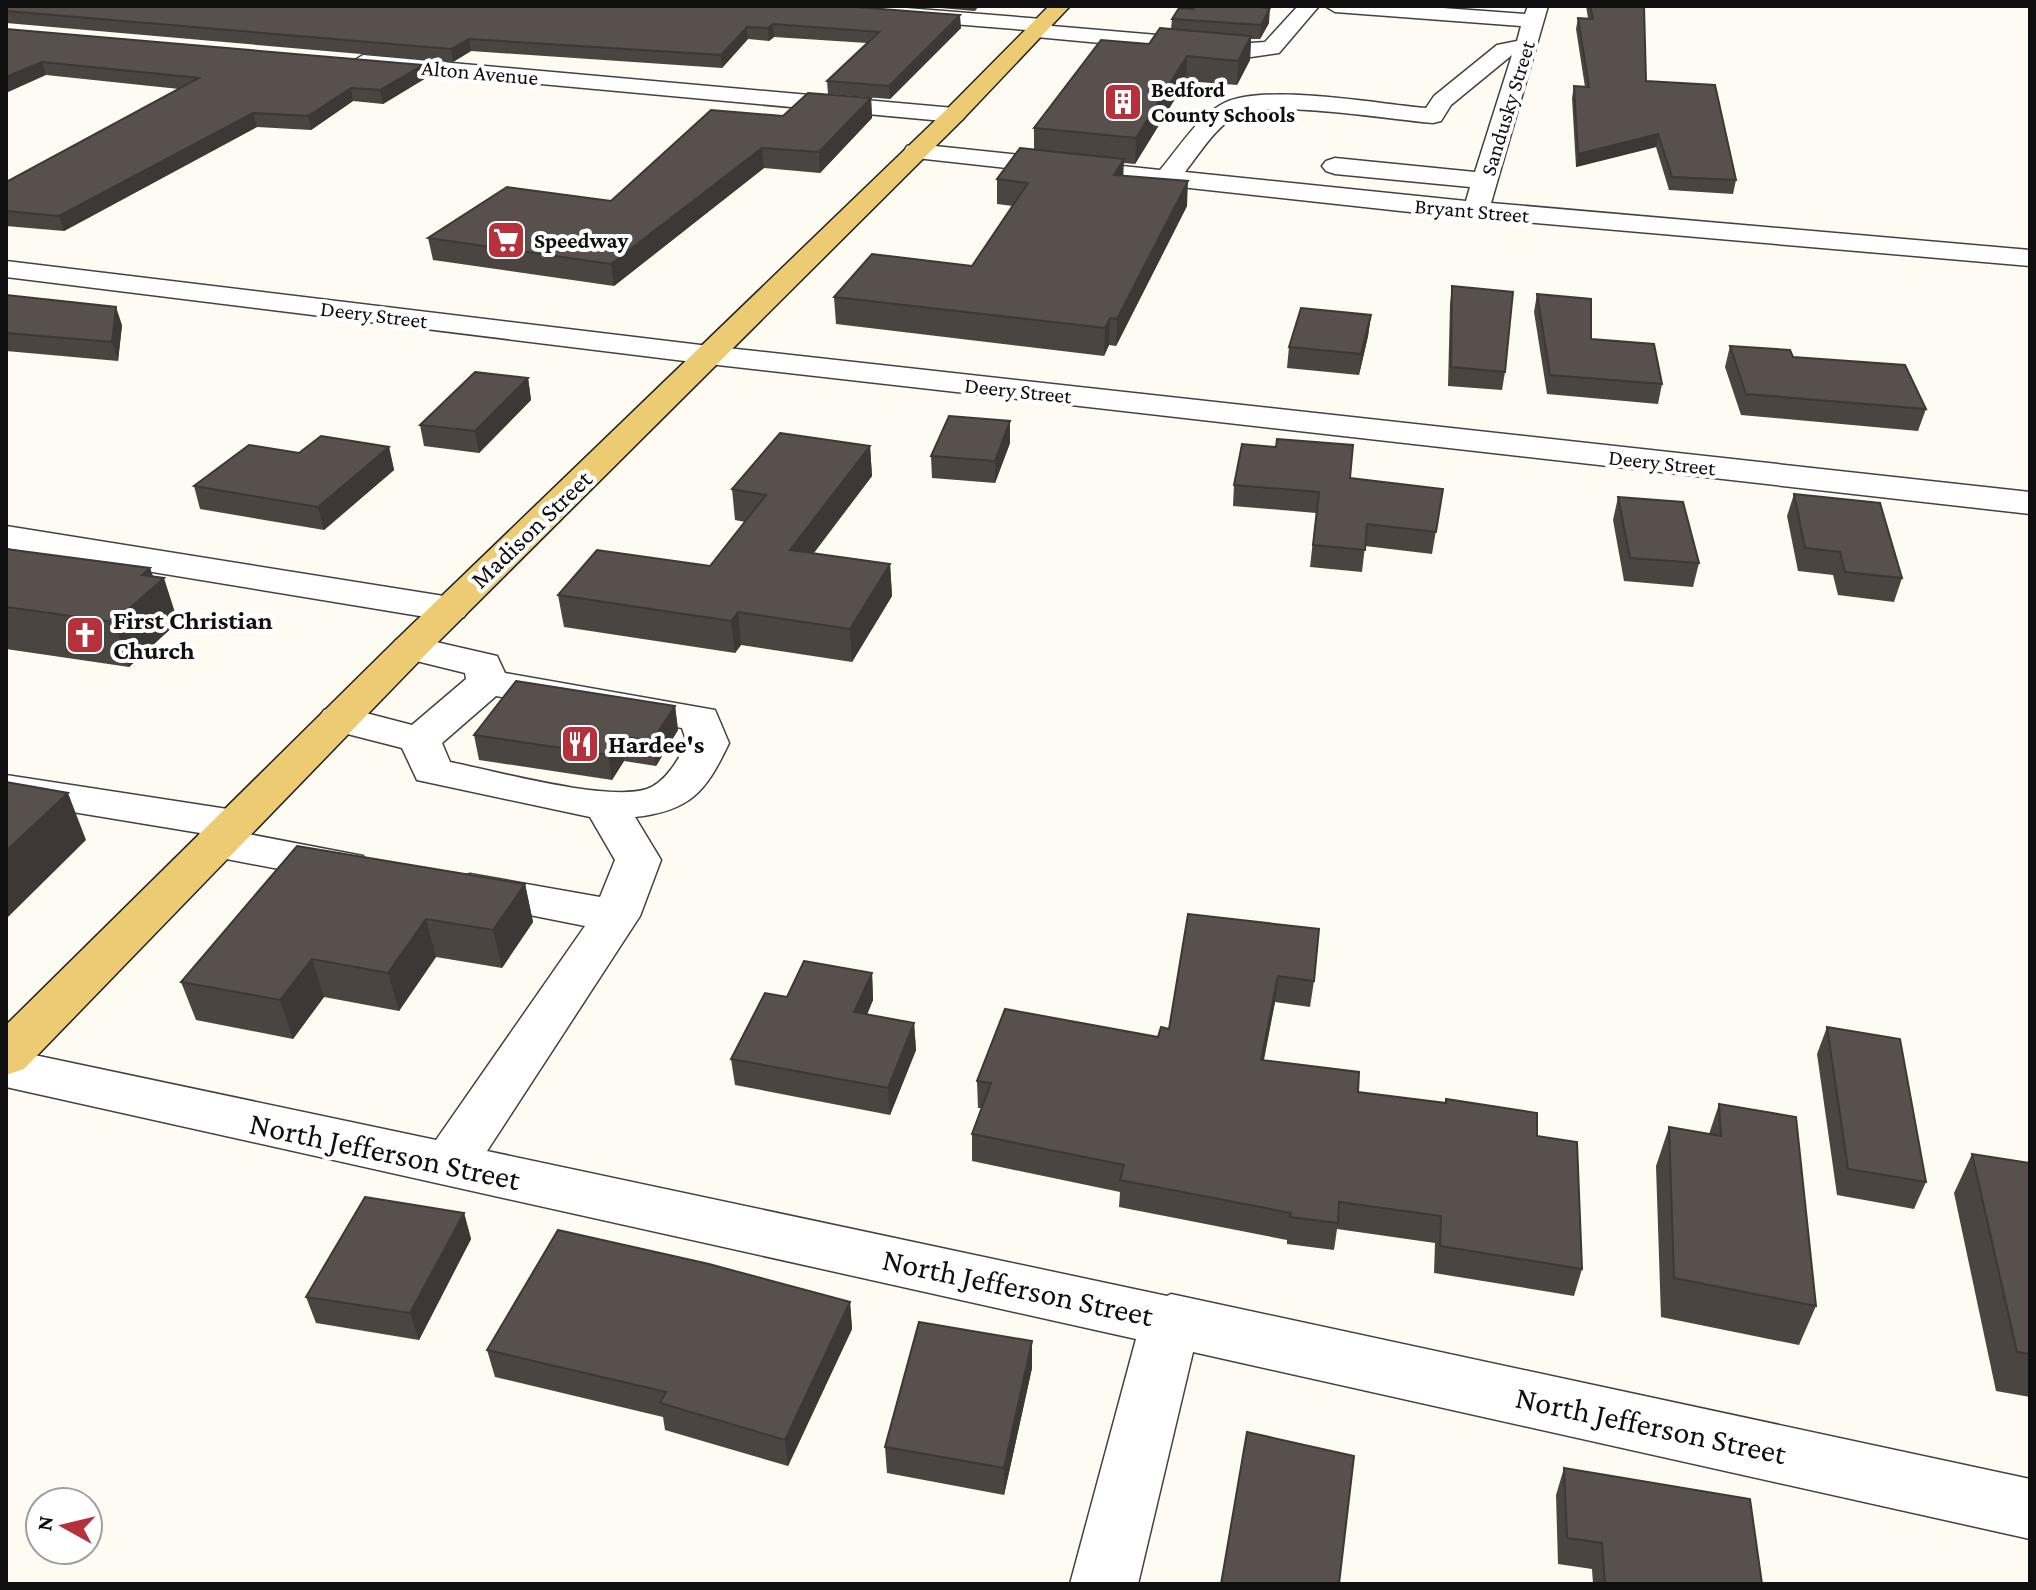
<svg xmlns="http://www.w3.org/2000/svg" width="2036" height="1590" viewBox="0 0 2036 1590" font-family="'Crimson Pro',serif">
<rect width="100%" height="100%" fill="#fefbf3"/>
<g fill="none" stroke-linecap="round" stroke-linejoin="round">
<g stroke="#424242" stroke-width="3">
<g id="minor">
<polygon points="794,6 881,6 1042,19 1049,21 1052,26 1251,43 1265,42 1298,6 1319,6 1279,53 1251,57 1036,37 1029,35 1026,30 804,12"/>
<path d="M1325,6H1416L1525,14L1528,6H1548L1491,203L2030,250V266L1419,213L916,158L907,156L904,151L907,146L916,144L1160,170C1179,148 1198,116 1224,103C1266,83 1377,104 1426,108L1434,96L1497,45L1517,41L1521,26L1335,12ZM1512,55L1475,172L1335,158L1326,161L1322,166L1326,171L1335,174L1470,187L1466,201L1185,172C1200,153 1217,124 1240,114C1269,100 1395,120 1433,123L1441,121L1451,105Z"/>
<polygon points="363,55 954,108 962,110 966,115 962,120 954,122 355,67 352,62"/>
<polygon points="6,261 709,346 2030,492 2030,514 709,364 6,277"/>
<polygon points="6,526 450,597 464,601 469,609 464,617 450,621 6,548"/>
<path d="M410,636L497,656L505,673L715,710L729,743C706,792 690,811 635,817L661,860L640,916L487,1151L1167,1296L1171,1294L2030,1479V1539L1193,1352L1138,1584H1070L1136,1339L6,1087V1049L436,1140L585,926L453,900L447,889L453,878L470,874L600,897L615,860L590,817L417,780L402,748L324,728L318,719L324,710L339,706L412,725L466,679L465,673L396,656L390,648L396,640ZM496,696L682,728L687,743C678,760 666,782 647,789C607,802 495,771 450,762L442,743Z"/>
<polygon points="6,775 234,810 250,814 256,824 248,834 363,856 370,867 363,878 347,882 216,857 200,853 193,843 200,833 6,801"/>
</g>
</g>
<g stroke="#202020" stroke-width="3">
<polygon id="major" points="1049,6 1070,6 962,120 424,656 24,1069 6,1075 6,1025 396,640 946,110"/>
</g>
<use href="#minor" fill="#fff" fill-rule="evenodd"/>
<use href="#major" fill="#edcb73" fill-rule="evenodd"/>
</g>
<g fill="#4b4542">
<polygon points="6,6 961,28 890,99 828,94 827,81 867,43 774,37 769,41 748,39 722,68 471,51 453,62 6,23"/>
<polygon points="918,6 979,6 975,11"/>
<polygon points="1586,6 1649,6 1648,8 1644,8 1646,81 1736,180 1733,194 1669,190 1656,147 1576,167 1572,98 1574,86 1585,87 1576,29 1578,18 1588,18"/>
<polygon points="1172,19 1269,23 1260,39 1251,39 1250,60 1237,85 1186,81 1135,164 1123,163 1123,175 1187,206 1116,346 1109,345 1104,356 836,324 834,297 972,266 1013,206 997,204 997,179 1034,150 1034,128 1171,29"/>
<polygon points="6,29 426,78 383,104 353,101 311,130 257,127 64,231 6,226 6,182 179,89 46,75"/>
<polygon points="871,98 872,118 820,173 764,168 614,286 433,260 428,238 611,201 783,116"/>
<polygon points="1452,286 1505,372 1502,390 1448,386 1450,304"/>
<polygon points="1537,294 1591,339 1662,384 1658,404 1547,394 1534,312"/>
<polygon points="6,295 122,325 118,361 6,351"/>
<polygon points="1371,315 1368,336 1359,375 1287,368 1289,347"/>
<polygon points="1730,346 1793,357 1926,409 1918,431 1741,415 1725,367"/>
<polygon points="528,378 531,400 479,453 424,446 420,425"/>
<polygon points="1010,443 995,483 932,478 931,456"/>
<polygon points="870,446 872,476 814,553 890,564 892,596 852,662 741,645 735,653 564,627 558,595 710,566 745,522 735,520 732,489"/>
<polygon points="389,447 394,470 324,530 200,509 194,486 299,453"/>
<polygon points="1350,478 1443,489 1432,554 1365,546 1362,572 1310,567 1316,513 1233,506 1234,485"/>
<polygon points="1794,494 1902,578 1894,602 1838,595 1833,575 1798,571 1787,516"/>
<polygon points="1618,497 1699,563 1693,587 1624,581 1613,520"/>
<polygon points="6,547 7,549 150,568 153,577 178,622 129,667 6,649"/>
<polygon points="675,706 678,730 656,766 624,761 612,780 479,760 474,735"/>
<polygon points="525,884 533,922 502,968 436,957 399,1011 324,997 293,1039 196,1020 181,982"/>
<polygon points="1188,914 1314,981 1310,1007 1275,1002 1264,1060 1358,1092 1537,1136 1582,1269 1574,1296 1434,1273 1435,1243 1337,1229 1334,1250 1287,1244 1287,1240 1119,1207 1120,1192 972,1161 972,1134 981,1108 978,1108 977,1081 1158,1037 1169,1029"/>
<polygon points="872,973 873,1000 867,1015 914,1023 916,1050 890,1115 735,1085 731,1059 787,997"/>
<polygon points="1827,1027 1926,1182 1914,1209 1837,1195 1817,1054"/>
<polygon points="1719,1104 1816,1306 1799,1345 1661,1317 1656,1166 1669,1127 1709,1134"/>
<polygon points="1972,1154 2030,1163 2030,1397 1996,1391 1954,1193"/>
<polygon points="464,1213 471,1239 419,1340 316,1323 306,1297"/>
<polygon points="850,1302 852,1329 788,1466 665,1430 663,1417 495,1377 487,1350"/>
<polygon points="1032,1368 1004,1495 887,1473 885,1447"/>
<polygon points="1564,1468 1762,1584 1593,1584 1592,1569 1558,1564 1556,1495"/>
</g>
<g fill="#3d3836">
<polygon points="1270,8 1269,23 1260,39 1261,25"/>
<polygon points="960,15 961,28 890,99 889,86"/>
<polygon points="773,24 774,37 769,41 768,28"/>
<polygon points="747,27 748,39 722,68 721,55"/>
<polygon points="1251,36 1250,60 1237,85 1238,61"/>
<polygon points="469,39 471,51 453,62 451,49"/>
<polygon points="1187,56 1186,81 1135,164 1136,138"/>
<polygon points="42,62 46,75 6,93 6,77"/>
<polygon points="423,65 426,78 383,104 380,90"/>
<polygon points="351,88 353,101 311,130 308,116"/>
<polygon points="871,98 872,118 820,173 819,152"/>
<polygon points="253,113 257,127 64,231 59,216"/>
<polygon points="1658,134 1656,147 1576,167 1578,154"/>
<polygon points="762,148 764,168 614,286 611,264"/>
<polygon points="1124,159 1123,184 1114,175"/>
<polygon points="1188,181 1187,206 1116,346 1117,319"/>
<polygon points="116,307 122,325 118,361 112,342"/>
<polygon points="1371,315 1368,336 1359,375 1361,354"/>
<polygon points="1110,318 1109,345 1104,356 1105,328"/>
<polygon points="528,378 531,400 479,453 475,431"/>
<polygon points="1010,421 1010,443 995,483 995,461"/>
<polygon points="870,446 872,476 792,581 790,550"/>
<polygon points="389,447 394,470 324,530 318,507"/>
<polygon points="890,564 892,596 852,662 850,629"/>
<polygon points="150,568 156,585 164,578 178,622 129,667 114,622 142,575"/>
<polygon points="738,612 741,645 735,653 731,621"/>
<polygon points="675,706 678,730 656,766 652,741"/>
<polygon points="620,736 624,761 612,780 608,755"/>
<polygon points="68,793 86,840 6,919 6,851"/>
<polygon points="525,884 533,922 502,968 493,930"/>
<polygon points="426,919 436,957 399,1011 388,973"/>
<polygon points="312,959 324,997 293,1039 280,1000"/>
<polygon points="872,973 873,1000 856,1039 854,1012"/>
<polygon points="1278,976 1275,1002 1258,1086 1261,1060"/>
<polygon points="914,1023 916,1050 890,1115 888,1088"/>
<polygon points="464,1213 471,1239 419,1340 410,1313"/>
<polygon points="850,1302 852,1329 788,1466 785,1440"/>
<polygon points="1032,1341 1032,1368 1004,1495 1004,1468"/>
</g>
<g fill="#57504d" stroke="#3d3836" stroke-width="2">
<polygon points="6,6 843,6 960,15 889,86 827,81 879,32 773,24 768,28 747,27 721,55 469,39 451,49 6,11"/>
<polygon points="1195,6 1245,6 1270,8 1261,25 1172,19 1179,8 1193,9"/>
<polygon points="1590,6 1644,6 1646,81 1715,85 1736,180 1672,177 1658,134 1578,154 1574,86 1589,87 1578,18 1593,19"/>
<polygon points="1160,28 1251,36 1238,61 1187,56 1136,138 1034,128 1101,40 1149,44"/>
<polygon points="6,29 423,65 380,90 351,88 308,116 253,113 59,216 6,211 6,182 199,78 42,62 6,77"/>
<polygon points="808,93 871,98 819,152 762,148 611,264 428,238 507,187 611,201 711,110 783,116"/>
<polygon points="1020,148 1124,159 1114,175 1188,181 1117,319 1110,318 1105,328 834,297 872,254 972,266 1028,183 997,179"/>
<polygon points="1452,286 1513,292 1505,372 1451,367"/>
<polygon points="1537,294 1591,299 1591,339 1654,344 1662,384 1550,375"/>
<polygon points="6,295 116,307 112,342 6,333"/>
<polygon points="1301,308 1371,315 1361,354 1289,347"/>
<polygon points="1730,346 1790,350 1793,357 1905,365 1926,409 1746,394"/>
<polygon points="475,372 528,378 475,431 420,425"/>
<polygon points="949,416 1010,421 995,461 931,456"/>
<polygon points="780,433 870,446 790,550 890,564 850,629 738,612 731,621 558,595 597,550 710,566 766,495 732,489"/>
<polygon points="321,436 389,447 318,507 194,486 249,445 299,453"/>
<polygon points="1277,439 1353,445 1350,478 1443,489 1436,532 1367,524 1365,550 1313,545 1319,492 1234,485 1242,444 1276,447"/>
<polygon points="1794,494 1880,503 1902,578 1845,572 1840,552 1805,548"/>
<polygon points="1618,497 1683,502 1699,563 1630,558"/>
<polygon points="6,549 150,568 142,575 164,578 114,622 6,607"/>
<polygon points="516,681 675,706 652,741 620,736 608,755 474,735"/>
<polygon points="6,782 68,793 6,851"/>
<polygon points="297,846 525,884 493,930 426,919 388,973 312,959 280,1000 181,982"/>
<polygon points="1188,914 1319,929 1314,981 1278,976 1261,1060 1359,1072 1358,1092 1446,1103 1446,1099 1537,1113 1537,1136 1577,1142 1582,1269 1440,1246 1441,1216 1339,1202 1338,1223 1290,1217 1291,1213 1120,1180 1124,1165 972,1134 991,1083 977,1081 1005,1009 1158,1037 1161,1027 1169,1029"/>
<polygon points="804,961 872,973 854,1012 914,1023 888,1088 731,1059 765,993 787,997"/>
<polygon points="1827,1027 1900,1039 1926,1182 1848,1169"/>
<polygon points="1719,1104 1796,1117 1816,1306 1674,1278 1669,1127 1721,1136"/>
<polygon points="1972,1154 2030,1163 2030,1354 2017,1352"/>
<polygon points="365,1197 464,1213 410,1313 306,1297"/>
<polygon points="558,1230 709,1264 850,1302 785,1440 660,1403 666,1392 487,1350"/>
<polygon points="919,1322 1032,1341 1004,1468 885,1447"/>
<polygon points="1247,1432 1354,1456 1339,1584 1221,1584"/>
<polygon points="1564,1468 1750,1499 1762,1584 1605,1584 1602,1543 1567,1538"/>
</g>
<defs>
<g id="building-square" transform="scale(2)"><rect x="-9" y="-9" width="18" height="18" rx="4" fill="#b5323d" stroke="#fff"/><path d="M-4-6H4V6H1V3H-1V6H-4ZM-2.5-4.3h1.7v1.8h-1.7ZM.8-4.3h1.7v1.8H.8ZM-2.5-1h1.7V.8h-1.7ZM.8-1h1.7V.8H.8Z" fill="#fff"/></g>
<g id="supermarket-square" transform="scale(2)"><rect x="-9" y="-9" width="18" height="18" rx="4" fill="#b5323d" stroke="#fff"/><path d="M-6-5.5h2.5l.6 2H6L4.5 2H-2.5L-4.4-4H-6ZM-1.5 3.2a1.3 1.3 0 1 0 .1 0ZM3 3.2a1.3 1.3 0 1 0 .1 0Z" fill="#fff"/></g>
<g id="church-square" transform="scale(2)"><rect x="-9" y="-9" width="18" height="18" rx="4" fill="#b5323d" stroke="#fff"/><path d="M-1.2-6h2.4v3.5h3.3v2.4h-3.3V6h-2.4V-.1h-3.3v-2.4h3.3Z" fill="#fff"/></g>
<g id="restaurant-square" transform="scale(2)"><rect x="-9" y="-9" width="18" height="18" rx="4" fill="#b5323d" stroke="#fff"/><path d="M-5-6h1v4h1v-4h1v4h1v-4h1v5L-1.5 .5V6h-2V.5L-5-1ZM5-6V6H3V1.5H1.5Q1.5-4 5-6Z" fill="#fff"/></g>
</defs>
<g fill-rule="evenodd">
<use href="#building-square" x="1123" y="102"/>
<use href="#supermarket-square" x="506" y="240"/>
<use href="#church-square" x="85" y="635"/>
<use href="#restaurant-square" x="580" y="744"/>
</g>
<g text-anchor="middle" stroke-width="8" stroke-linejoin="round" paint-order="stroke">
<g font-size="22" fill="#0f0f0f" stroke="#fff">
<text transform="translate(480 72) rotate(5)" y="8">Alton Avenue</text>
<text transform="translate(1507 108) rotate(-73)" y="8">Sandusky Street</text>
<text transform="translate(1472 210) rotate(5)" y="8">Bryant Street</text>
<text transform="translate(374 314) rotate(7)" y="8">Deery Street</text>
<text transform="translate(1018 390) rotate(6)" y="8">Deery Street</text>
<text transform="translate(1662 462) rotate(6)" y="8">Deery Street</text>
</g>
<g font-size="22" font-weight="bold" fill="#0f0f0f" stroke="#fff" text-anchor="start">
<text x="1151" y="97">Bedford<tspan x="1151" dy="25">County Schools</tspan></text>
<text x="534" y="248">Speedway</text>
</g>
<g font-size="26" fill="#0f0f0f" stroke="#fff">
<text transform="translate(531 529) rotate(-44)" y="9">Madison Street</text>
</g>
<g font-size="26" font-weight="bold" fill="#0f0f0f" stroke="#fff" text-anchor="start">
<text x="113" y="629">First Christian<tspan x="113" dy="30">Church</tspan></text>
<text x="608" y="753">Hardee's</text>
</g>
<g font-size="32" fill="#0f0f0f" stroke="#fff">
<text transform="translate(385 1151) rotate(12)" y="11">North Jefferson Street</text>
<text transform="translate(1018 1287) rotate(12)" y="11">North Jefferson Street</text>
<text transform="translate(1651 1425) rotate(12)" y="11">North Jefferson Street</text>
</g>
</g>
<rect width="2036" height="1590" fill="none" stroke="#0f0f0f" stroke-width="16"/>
<g transform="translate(64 1526) rotate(278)"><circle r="38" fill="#ffffff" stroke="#9f9f9f" stroke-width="2"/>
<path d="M0-6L14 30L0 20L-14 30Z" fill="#b5323d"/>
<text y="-12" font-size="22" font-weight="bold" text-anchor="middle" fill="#0f0f0f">N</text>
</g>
</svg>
